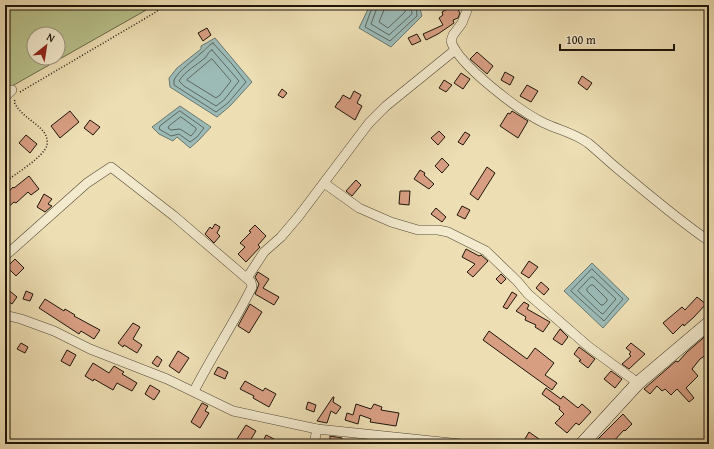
<svg xmlns="http://www.w3.org/2000/svg" width="714" height="449" viewBox="0 0 714 449" font-family="'Gentium Book Plus',serif">
<rect width="100%" height="100%" fill="#eddeb3"/>
<filter id="stains"><feTurbulence type="fractalNoise" baseFrequency=".005" numOctaves="4"/><feColorMatrix values="0 0 0 0 .2 0 0 0 0 .09 0 0 0 0 .02 0 0 0 .5 -.17"/></filter>
<radialGradient id="worn" r=".72"><stop offset=".6" stop-color="#630" stop-opacity="0"/><stop offset="1" stop-color="#630" stop-opacity=".3"/></radialGradient>
<path fill="#b8c18c" stroke="#6a6b4a" fill-rule="evenodd" d="M5,5H155L5,90ZM34,34H58V58H34Z"/>
<g fill="#9cbab6" stroke="#697871">
<polygon points="370,5 419,5 422,16 391,47 359,28"/>
<polygon points="215,38 252,82 230,106 217,117 170,87 169,78 177,68 201,49 201,46"/>
<polygon points="180,106 211,127 199,140 190,148 177,137 173,141 159,134 152,127"/>
<polygon points="592,263 629,299 603,328 564,291"/>
</g>
<g fill="none" stroke-linecap="round" stroke-linejoin="round">
<g stroke="#5c6860" stroke-width="1">
<polyline points="373,5 365,27 390,41 417,16 416,5"/>
<polyline points="378,5 371,24 389,35 412,14 411,5"/>
<polyline points="384,5 384,10 379,22 388,28 405,12 405,5"/>
<path d="M213,43L232,64L246,82L228,103L216,112L174,85V80C180,69 192,62 201,53C206,50 207,46 213,43Z"/>
<path d="M212,50L239,81L224,100L216,106L184,86L179,81C185,71 197,65 206,57C208,54 209,51 212,50Z"/>
<polygon points="212,59 231,81 220,95 216,98 187,80"/>
<polygon points="180,111 204,128 197,137 190,142 179,134 171,136 159,129 160,126"/>
<polygon points="181,117 196,128 196,130 191,136 180,129 171,130 168,128 169,126"/>
<polygon points="592,269 623,299 604,321 571,291"/>
<polygon points="591,277 593,277 616,299 603,314 601,313 578,291"/>
<polygon points="591,285 593,285 607,299 607,301 603,305 601,305 587,291 587,289"/>
</g>
</g>
<g fill="#d89e82" stroke="#1d1509">
<polygon points="455,5 460,13 458,18 453,20 454,23 438,34 426,40 423,34 443,25 439,18 443,15 442,12"/>
<polygon points="207,28 211,35 203,41 198,33"/>
<polygon points="417,34 421,41 412,45 408,38"/>
<polygon points="477,52 493,66 487,74 470,59"/>
<polygon points="505,72 514,77 510,85 501,80"/>
<polygon points="461,73 470,79 463,89 454,83"/>
<polygon points="582,76 592,83 587,90 578,83"/>
<polygon points="444,80 452,85 446,92 439,88"/>
<polygon points="527,85 538,91 531,102 520,96"/>
<polygon points="282,89 287,93 283,98 278,95"/>
<polygon points="354,91 361,95 357,103 362,106 355,120 335,107 338,102 339,102 343,95 350,99"/>
<polygon points="70,111 79,122 60,138 51,126"/>
<polygon points="512,111 528,121 518,138 500,126 508,113 510,114"/>
<polygon points="90,120 100,127 93,135 84,128"/>
<polygon points="439,131 445,137 438,145 431,138"/>
<polygon points="465,132 470,135 463,145 458,142"/>
<polygon points="26,135 37,144 30,153 19,143"/>
<polygon points="442,158 449,165 442,173 435,166"/>
<polygon points="487,167 495,173 478,200 470,194"/>
<polygon points="420,170 425,173 424,175 434,184 429,189 414,179"/>
<polygon points="29,176 39,189 31,195 28,192 16,203 14,202 5,210 5,196 13,187 14,188"/>
<polygon points="356,180 361,185 352,196 346,191"/>
<polygon points="400,191 410,191 409,205 399,204"/>
<polygon points="44,194 52,199 48,204 52,206 45,212 37,207"/>
<polygon points="462,206 470,210 465,219 457,215"/>
<polygon points="436,208 446,217 442,222 431,214"/>
<polygon points="215,224 220,227 217,233 220,236 214,243 205,234 210,227 212,229"/>
<polygon points="255,225 266,236 258,245 260,247 246,262 238,254 245,247 240,243 251,232 249,231"/>
<polygon points="466,249 479,256 481,255 488,261 473,277 467,272 475,264 462,257"/>
<polygon points="15,259 24,268 16,276 7,267"/>
<polygon points="529,261 538,267 529,278 521,273"/>
<polygon points="258,272 269,279 263,288 279,297 274,305 255,294 259,284 255,277"/>
<polygon points="501,274 506,279 501,284 496,279"/>
<polygon points="541,282 549,289 544,295 536,288"/>
<polygon points="5,287 17,297 12,304 5,299"/>
<polygon points="26,291 33,294 30,301 23,299"/>
<polygon points="512,292 517,295 507,309 503,307"/>
<polygon points="697,297 706,304 694,317 684,326 683,324 673,334 663,323 682,307 685,310"/>
<polygon points="45,299 64,311 65,309 75,315 74,316 100,330 94,339 81,331 79,334 39,308"/>
<polygon points="524,302 529,305 527,309 550,322 543,332 535,327 536,325 525,320 526,317 516,311"/>
<polygon points="250,304 262,312 249,333 238,326"/>
<polygon points="133,323 140,327 133,339 142,345 137,353 124,345 123,347 118,343"/>
<polygon points="560,329 568,337 562,345 553,339"/>
<polygon points="489,331 527,359 535,348 554,363 545,375 557,383 552,390 483,340"/>
<polygon points="709,333 709,353 700,359 692,369 698,376 686,388 694,398 689,402 677,389 671,395 665,389 662,391 657,386 650,394 644,389 676,361 678,362 687,352"/>
<polygon points="21,343 28,347 25,353 17,349"/>
<polygon points="631,343 645,354 629,369 622,364 631,356 629,354 631,352 626,348"/>
<polygon points="579,347 595,359 588,368 579,361 581,360 574,354"/>
<polygon points="67,350 76,355 70,366 61,361"/>
<polygon points="178,351 189,358 179,373 169,366"/>
<polygon points="157,356 162,360 158,367 152,363"/>
<polygon points="93,363 109,373 114,366 124,372 122,374 137,383 132,391 117,383 113,390 94,379 93,381 85,376"/>
<polygon points="218,367 228,372 225,379 214,374"/>
<polygon points="611,371 622,379 615,388 604,379"/>
<polygon points="245,381 263,391 265,388 276,394 269,407 253,398 254,396 240,389"/>
<polygon points="150,385 160,391 154,400 145,394"/>
<polygon points="546,388 561,399 563,396 578,408 582,404 591,412 579,425 576,423 567,433 555,423 564,414 559,409 560,407 542,394"/>
<polygon points="333,397 334,397 333,402 341,407 336,414 331,411 327,423 317,421"/>
<polygon points="308,402 316,405 314,412 306,409"/>
<polygon points="202,403 208,406 205,411 209,413 200,428 191,422"/>
<polygon points="356,404 371,409 374,404 382,407 381,410 399,413 396,426 370,422 371,419 360,415 358,424 345,420 347,413 353,415"/>
<polygon points="623,414 632,424 625,431 624,430 611,444 594,443"/>
<polygon points="246,425 256,431 248,444 245,444 237,439"/>
<polygon points="529,432 539,439 536,444 522,444"/>
<polygon points="266,435 274,439 271,444 262,444"/>
<polygon points="330,436 342,438 342,443 330,442"/>
</g>
<g fill="none" stroke-linecap="round" stroke-linejoin="round">
<g stroke="#514734" stroke-width="10">
<g id="street">
<path d="M469,5L462,23L453,35L451,41C458,65 521,112 544,123C559,130 574,133 588,143C598,151 608,161 618,169C648,194 677,219 709,241"/>
<polyline points="5,97 12,90"/>
<polyline points="324,183 359,208 391,222 418,230 438,230 448,232 486,251 517,281 528,294 589,347 638,383"/>
<path d="M5,256L87,183L111,167L174,216L251,282L252,287C234,323 212,356 194,391"/>
<polyline points="247,278 264,252 281,237 298,217 369,123 386,106 455,50"/>
<polyline points="5,315 21,319 54,331 90,349 167,379 233,411 317,429 461,444"/>
<polyline points="314,444 317,429"/>
</g>
</g>
<g stroke="#1d1509" stroke-width="14">
<polyline id="secondary" points="582,444 638,383 709,323"/>
</g>
<g stroke="#1d1509" stroke-width="1.5" stroke-dasharray="1 2" stroke-linecap="butt">
<polyline points="20,92 156,12 164,5"/>
<path d="M5,182C15,174 44,157 47,145C48,140 46,134 43,131C32,119 22,117 14,102L15,100"/>
</g>
<use href="#street" stroke="#f3eace" stroke-width="9"/>
<use href="#secondary" stroke="#f3eace" stroke-width="13"/>
</g>
<rect width="714" height="449" fill="none" stroke="#eddeb3" stroke-width="20"/>
<rect x="6" y="6" width="702" height="437" fill="none" stroke="#1d1509" stroke-width="2"/>
<rect x="10" y="10" width="694" height="429" fill="none" stroke="#1d1509"/>
<g transform="translate(46 46) rotate(30)"><circle r="19" fill="#f3eace" stroke="#9d957f"/>
<path d="M0-3L7 15L0 10L-7 15Z" fill="#8f2418"/>
<text y="-6" font-size="11" font-weight="bold" text-anchor="middle" fill="#1d1509">N</text>
</g>
<path d="M560 44v6h114v-6" fill="none" stroke="#1d1509" stroke-width="2"/>
<text x="566" y="44" font-size="12" fill="#1d1509" stroke="#f3eace" stroke-width="3" paint-order="stroke">100 m</text>
<rect width="100%" height="100%" filter="url(#stains)"/>
<rect width="100%" height="100%" fill="url(#worn)"/>
</svg>
